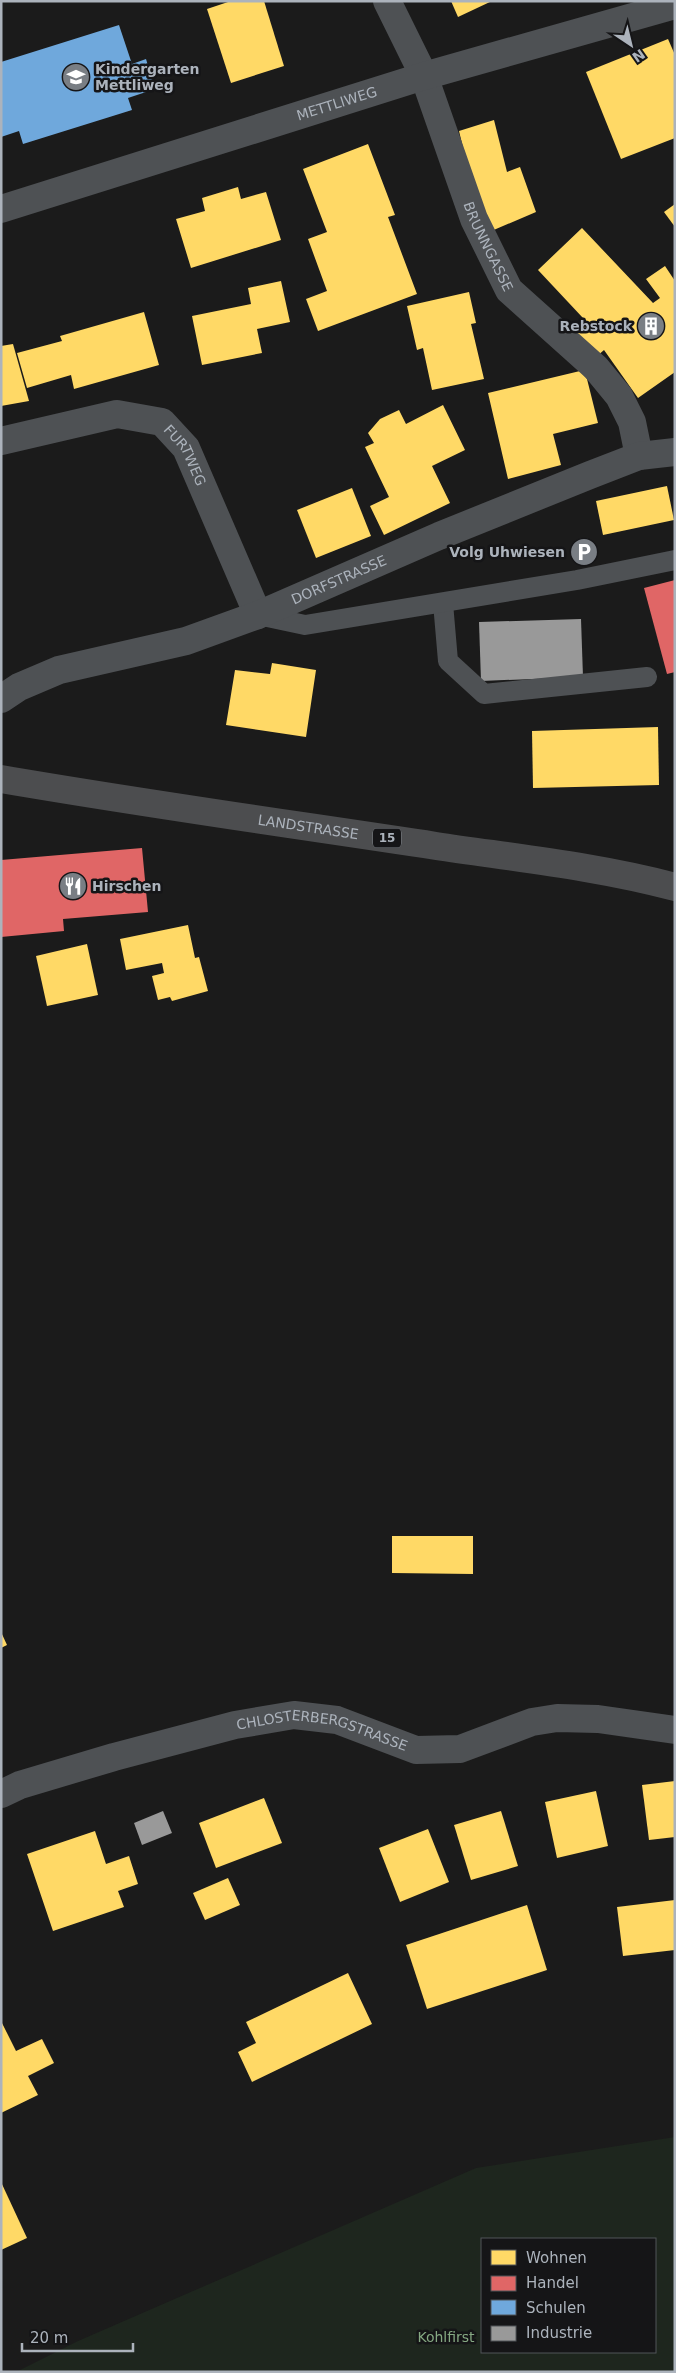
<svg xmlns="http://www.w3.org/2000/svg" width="676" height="2373" viewBox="0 0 676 2373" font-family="'DejaVu Sans',sans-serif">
<rect width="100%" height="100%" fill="#1b1b1b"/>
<path fill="#1e261e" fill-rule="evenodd" d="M675,2137V2372H16L78,2341L476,2168ZM482,2239H655V2352H482Z"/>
<g fill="#ffd966">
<polygon points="231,1 264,1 284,66 231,83 207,9"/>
<polygon points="451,1 492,1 458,17"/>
<polygon points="668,39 675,55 675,138 621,159 586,72"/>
<polygon points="494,120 507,172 520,167 536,212 489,232 472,185 459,131"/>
<polygon points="368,144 395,215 388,217 417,294 318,331 306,299 327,291 308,239 327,232 303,169"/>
<polygon points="238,187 241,199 266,192 281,240 191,268 176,219 205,211 202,198"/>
<polygon points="675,204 675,227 664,212"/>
<polygon points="582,228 653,303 660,298 646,279 665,266 675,281 675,372 638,398 604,350 596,357 570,330 583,318 538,270"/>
<polygon points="281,281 290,322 257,329 262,353 202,365 192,316 251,304 248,288"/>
<polygon points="469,292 476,323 471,324 484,379 432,390 423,348 417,350 407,306"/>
<polygon points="144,312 159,365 74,389 71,375 27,388 17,353 62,341 60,336"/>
<polygon points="13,344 29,401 1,406 1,346"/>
<polygon points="580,371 587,379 598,423 553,434 561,465 508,479 488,393"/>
<polygon points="443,405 465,450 432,466 450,503 384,535 370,506 389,497 365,447 374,443 368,433 380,419 399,410 406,424"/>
<polygon points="667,486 674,520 603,535 596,501"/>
<polygon points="352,488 371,536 316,558 297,510"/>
<polygon points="272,663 316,670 306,737 226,725 235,670 270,674"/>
<polygon points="658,727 659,785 533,788 532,731"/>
<polygon points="188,925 195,958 199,957 208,991 172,1001 170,997 158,1000 152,976 164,973 162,963 126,970 120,939"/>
<polygon points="87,944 98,995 47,1006 36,956"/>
<polygon points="392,1536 473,1536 473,1574 392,1573"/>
<polygon points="1,1632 7,1645 1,1648"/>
<polygon points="675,1781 675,1837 649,1840 642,1785"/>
<polygon points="596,1791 608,1846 557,1858 545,1802"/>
<polygon points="264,1798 282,1843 216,1868 199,1823"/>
<polygon points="501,1811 518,1866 471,1880 454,1825"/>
<polygon points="428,1829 449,1882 400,1902 379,1848"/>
<polygon points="95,1831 106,1864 129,1856 138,1884 118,1891 124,1907 53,1931 27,1854"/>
<polygon points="228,1878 240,1905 205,1920 193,1893"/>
<polygon points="675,1900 675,1950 623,1956 617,1907"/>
<polygon points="527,1905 547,1970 427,2009 406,1945"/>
<polygon points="348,1973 372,2024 252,2082 238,2052 256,2043 246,2022"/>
<polygon points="1,2021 16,2051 42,2039 54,2063 28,2076 38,2095 1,2113"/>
<polygon points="1,2182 27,2238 1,2250"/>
</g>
<g fill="#e06666">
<polygon points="675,580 675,672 667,674 644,588"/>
<polygon points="142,848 148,912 63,919 64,931 1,937 1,860"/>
</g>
<polygon fill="#6fa8dc" points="119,25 132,64 146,59 155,89 128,98 132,110 23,144 19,131 1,137 1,62"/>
<g fill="#999">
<polygon points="581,619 583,677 481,681 479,622"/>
<polygon points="163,1811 172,1833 142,1845 134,1823"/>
</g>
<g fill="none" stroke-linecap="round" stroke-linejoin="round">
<g stroke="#4e5154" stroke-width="20">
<polyline points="443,603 448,661 484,694 647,677"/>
<polyline points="258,615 305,625 577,580 675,560"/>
</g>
<g stroke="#4e5154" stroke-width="28">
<path id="s1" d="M387,1L424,76L474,219L509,290L596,368L619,396L632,422L639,456"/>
<path id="s2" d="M1,209L424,76L675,5"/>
<path id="s3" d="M1,441L117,414L162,422L186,448L258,615"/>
<path id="s4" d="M1,699L19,687L59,670L186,641L258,615L439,536L590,475L639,456L675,452"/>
<path id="s5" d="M1,1794L20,1785L114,1757L235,1725L294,1715L337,1720L416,1750L460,1749L532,1722L557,1718L598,1719L675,1730"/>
</g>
<path stroke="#4c4d4f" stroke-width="28" id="s6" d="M1,779C146,804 291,824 436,846C516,858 596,866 675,887"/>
</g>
<defs>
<g id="school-disc" transform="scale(1.4375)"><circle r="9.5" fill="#797e84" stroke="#151517"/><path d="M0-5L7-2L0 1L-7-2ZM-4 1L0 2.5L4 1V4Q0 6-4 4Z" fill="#fff"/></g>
<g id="building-disc" transform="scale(1.4375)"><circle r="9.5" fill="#797e84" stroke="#151517"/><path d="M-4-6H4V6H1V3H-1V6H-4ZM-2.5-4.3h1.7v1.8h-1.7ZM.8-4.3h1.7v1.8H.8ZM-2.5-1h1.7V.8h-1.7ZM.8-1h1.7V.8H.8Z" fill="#fff"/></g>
<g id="parking-disc" transform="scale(1.4375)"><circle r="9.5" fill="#797e84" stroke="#151517"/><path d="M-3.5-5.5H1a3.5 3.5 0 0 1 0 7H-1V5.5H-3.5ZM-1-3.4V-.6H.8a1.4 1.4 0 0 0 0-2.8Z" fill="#fff"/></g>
<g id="restaurant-disc" transform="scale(1.4375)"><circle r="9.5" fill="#797e84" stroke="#151517"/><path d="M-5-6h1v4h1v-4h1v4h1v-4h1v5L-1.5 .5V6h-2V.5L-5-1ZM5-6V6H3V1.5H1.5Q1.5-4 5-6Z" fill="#fff"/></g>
</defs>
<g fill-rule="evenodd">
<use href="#school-disc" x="76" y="77"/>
<use href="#building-disc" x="651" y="326"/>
<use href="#parking-disc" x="584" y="552"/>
<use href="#restaurant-disc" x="73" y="886"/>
</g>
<g text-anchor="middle" stroke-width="5" stroke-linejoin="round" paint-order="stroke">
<rect fill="#151517" stroke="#7f848a" stroke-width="1" x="373" y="828.5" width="28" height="19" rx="4"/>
<g font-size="12" font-weight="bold" fill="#acb3bc">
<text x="387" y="842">15</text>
</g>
<g font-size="14" font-weight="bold" fill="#acb3bc" stroke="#151517" text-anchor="start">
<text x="95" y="74">Kindergarten<tspan x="95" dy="16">Mettliweg</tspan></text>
<text x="632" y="331" text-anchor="end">Rebstock</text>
<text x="565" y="557" text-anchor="end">Volg Uhwiesen</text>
<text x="92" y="891">Hirschen</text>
</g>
<g font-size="14" fill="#acb3bc" stroke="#151517">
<text dy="5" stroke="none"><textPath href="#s2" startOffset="352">METTLIWEG</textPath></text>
<text dy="5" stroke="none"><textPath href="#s1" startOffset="266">BRUNNGASSE</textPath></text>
<text dy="5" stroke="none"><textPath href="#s3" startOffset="206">FURTWEG</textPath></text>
<text dy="5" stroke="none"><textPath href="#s4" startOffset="360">DORFSTRASSE</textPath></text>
<text dy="5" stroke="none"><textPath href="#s6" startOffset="311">LANDSTRASSE</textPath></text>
<text dy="5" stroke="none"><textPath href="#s5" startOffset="334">CHLOSTERBERGSTRASSE</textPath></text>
</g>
<g font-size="14" fill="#85a882" stroke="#151517">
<text x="446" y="2342">Kohlfirst</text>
</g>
</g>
<rect width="676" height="2373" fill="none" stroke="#acb3bc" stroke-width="5"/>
<rect x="481" y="2238" width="175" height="115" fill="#151517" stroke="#515459"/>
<rect x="491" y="2250" width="25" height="15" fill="#ffd966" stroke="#515459"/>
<text x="526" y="2263" font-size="15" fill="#acb3bc">Wohnen</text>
<rect x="491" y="2276" width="25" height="15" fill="#e06666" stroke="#515459"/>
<text x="526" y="2288" font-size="15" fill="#acb3bc">Handel</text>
<rect x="491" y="2300" width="25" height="15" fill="#6fa8dc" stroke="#515459"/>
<text x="526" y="2313" font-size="15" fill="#acb3bc">Schulen</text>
<rect x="491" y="2326" width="25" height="15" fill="#999999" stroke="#515459"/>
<text x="526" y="2338" font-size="15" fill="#acb3bc">Industrie</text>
<g transform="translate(631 45) rotate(145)" stroke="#151517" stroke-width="4" paint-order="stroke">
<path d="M0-4L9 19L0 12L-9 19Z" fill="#acb3bc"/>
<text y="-8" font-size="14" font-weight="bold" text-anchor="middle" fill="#acb3bc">N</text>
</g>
<path d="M22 2343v8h111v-8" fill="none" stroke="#acb3bc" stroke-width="2.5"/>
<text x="30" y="2343" font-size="15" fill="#acb3bc" stroke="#151517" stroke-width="4" paint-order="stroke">20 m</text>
</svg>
